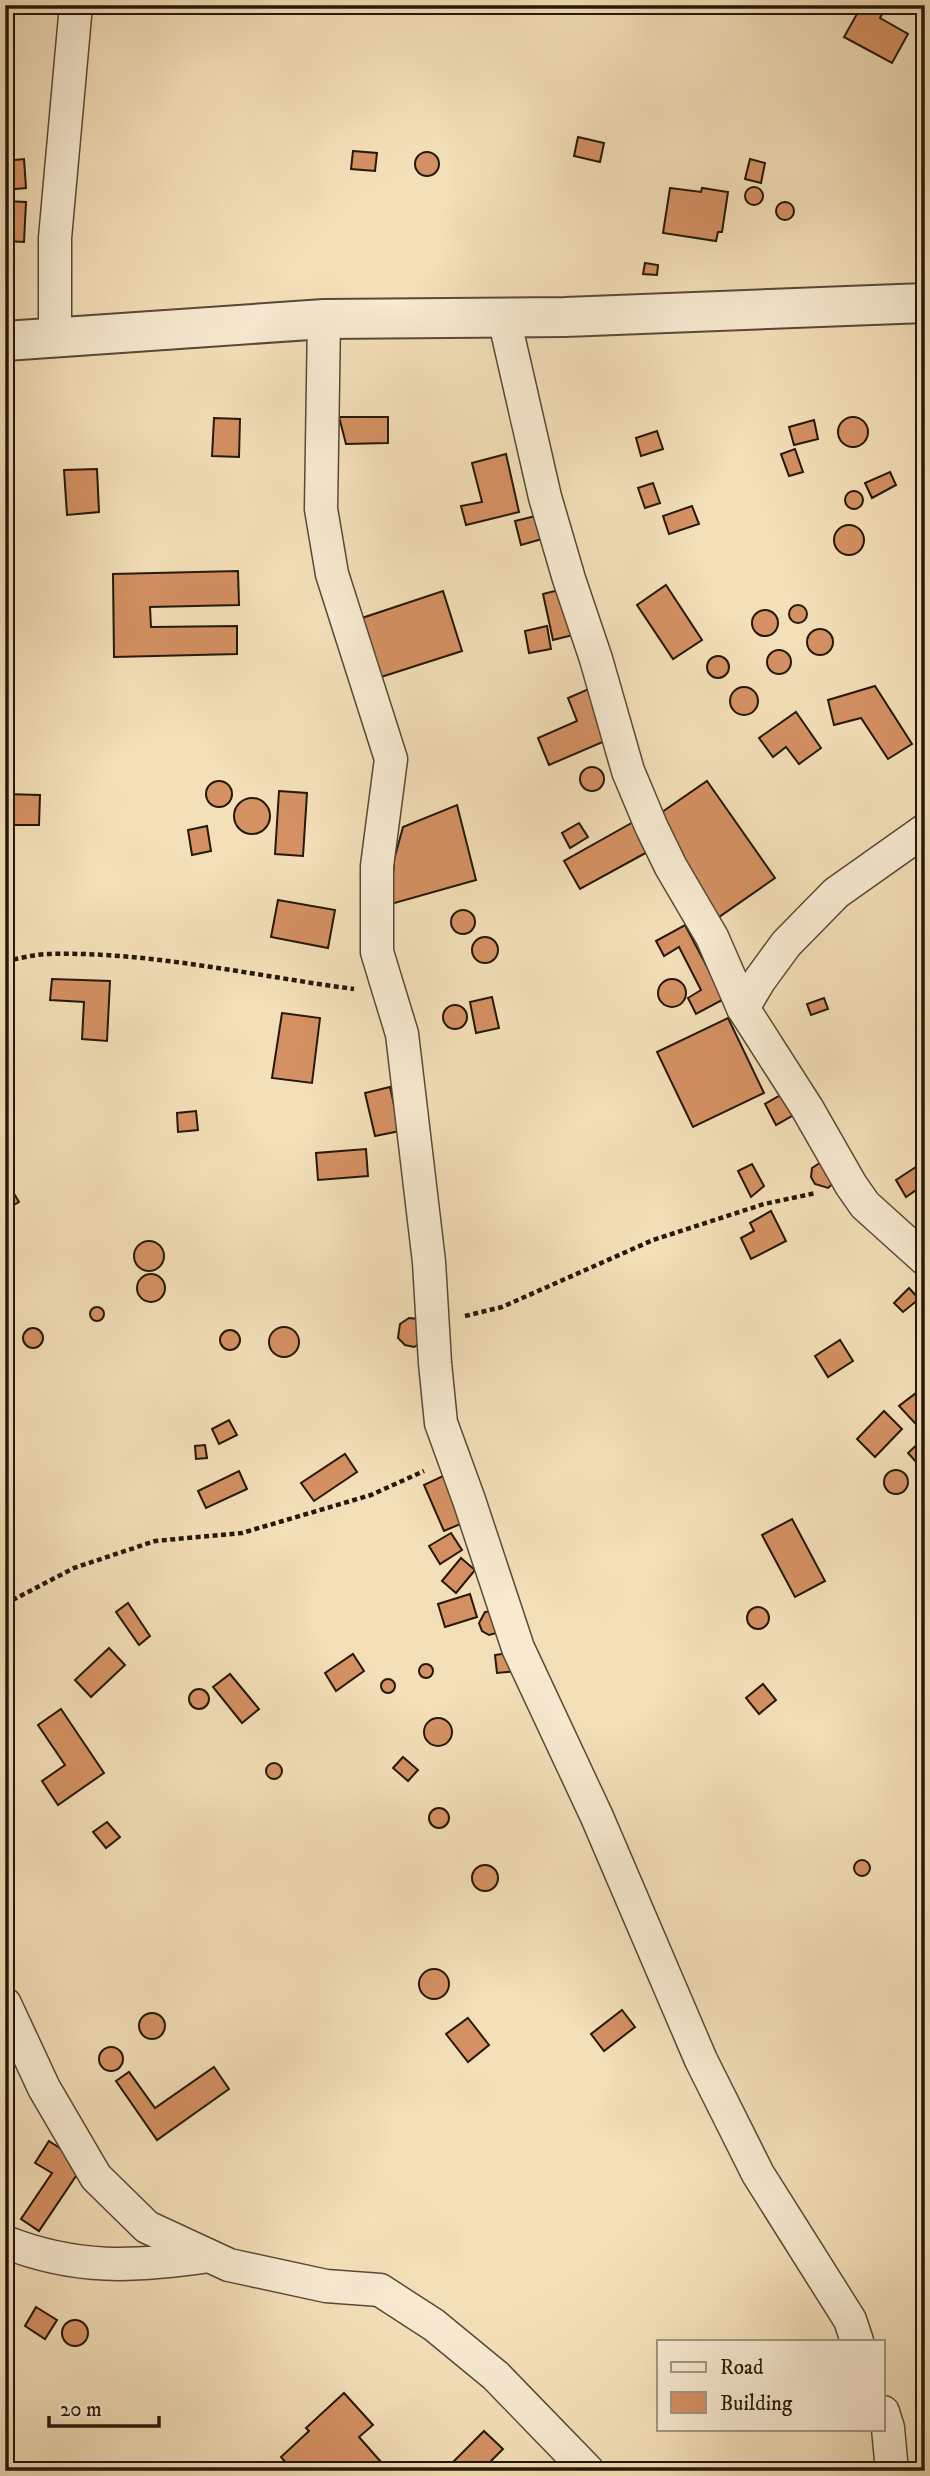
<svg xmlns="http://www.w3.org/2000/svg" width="930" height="2476" viewBox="0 0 930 2476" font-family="'IM FELL DW Pica',serif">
<rect width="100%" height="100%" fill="#f3dfb8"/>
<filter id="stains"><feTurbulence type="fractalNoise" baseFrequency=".00286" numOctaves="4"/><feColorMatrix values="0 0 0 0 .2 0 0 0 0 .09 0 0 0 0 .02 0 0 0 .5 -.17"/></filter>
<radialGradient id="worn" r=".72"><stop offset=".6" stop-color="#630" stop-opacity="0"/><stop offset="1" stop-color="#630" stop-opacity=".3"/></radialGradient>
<g fill="#d59163" stroke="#241809" stroke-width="2">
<polygon points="862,5 887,6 880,18 908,34 892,63 844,37"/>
<polygon points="578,137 604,143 600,162 574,156"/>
<polygon points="353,151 377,153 375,171 351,169"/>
<circle cx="427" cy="164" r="12"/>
<polygon points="24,159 26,188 5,190 5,161"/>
<polygon points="750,159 765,163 761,183 745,179"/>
<circle cx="754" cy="196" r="9"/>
<polygon points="670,188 701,192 702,188 728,192 722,232 718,232 716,241 663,233"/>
<polygon points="5,201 26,202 24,242 5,241"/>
<circle cx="785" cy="211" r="9"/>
<polygon points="645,263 658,265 657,275 643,274"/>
<circle cx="853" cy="432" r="15"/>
<polygon points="339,417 388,417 388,443 346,444"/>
<polygon points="214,418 240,419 239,457 212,456"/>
<polygon points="814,420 818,439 794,445 789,427"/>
<polygon points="657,431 663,449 641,456 636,438"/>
<polygon points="795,449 803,472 789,476 781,454"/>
<polygon points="506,454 519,512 466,525 461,506 482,502 472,463"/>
<polygon points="97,469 99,512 67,515 64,470"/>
<polygon points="890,472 896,485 872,498 865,483"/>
<polygon points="653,483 660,503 645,508 638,488"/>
<circle cx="854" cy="500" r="9"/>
<polygon points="692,506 699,524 669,534 663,516"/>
<polygon points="544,514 549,537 521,545 515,521"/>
<circle cx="849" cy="540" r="15"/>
<polygon points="238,571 239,605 150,607 151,627 237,626 237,654 114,657 113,574"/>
<polygon points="666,585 702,640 673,659 637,605"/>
<polygon points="567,588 577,634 553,640 543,594"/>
<polygon points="443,591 462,651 378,678 359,619"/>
<circle cx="798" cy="614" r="9"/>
<circle cx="765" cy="623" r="13"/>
<polygon points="547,626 551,649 529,653 525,631"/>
<circle cx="820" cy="642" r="13"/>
<circle cx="779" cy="662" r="12"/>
<circle cx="718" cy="667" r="11"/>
<polygon points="875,686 912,744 888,759 861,718 834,725 828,700"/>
<circle cx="744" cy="701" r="14"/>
<polygon points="591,688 612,738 549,765 538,738 577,721 568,698"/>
<polygon points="796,712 821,748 799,764 786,747 773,757 759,738"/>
<circle cx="592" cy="779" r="12"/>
<circle cx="219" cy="794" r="13"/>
<polygon points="707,781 775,878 719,917 652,819"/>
<polygon points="279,791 307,793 303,856 275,854"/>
<polygon points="5,794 40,795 39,825 5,825"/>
<circle cx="252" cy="816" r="18"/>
<polygon points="457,805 476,880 391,904 394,860 403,827"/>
<polygon points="635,821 651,850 580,889 564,861"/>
<polygon points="579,823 588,837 570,848 562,833"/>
<polygon points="207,826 211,851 192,855 188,830"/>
<polygon points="278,900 335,910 328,948 271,937"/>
<circle cx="463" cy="922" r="12"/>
<polygon points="685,925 724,999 696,1014 688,998 701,990 679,947 664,956 656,941"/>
<circle cx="485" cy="950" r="13"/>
<circle cx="672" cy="993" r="14"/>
<polygon points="52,979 110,981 107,1041 82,1039 84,1002 50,1000"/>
<polygon points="492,997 499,1028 476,1033 470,1002"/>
<polygon points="824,998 828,1009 811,1015 807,1004"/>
<circle cx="455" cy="1017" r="12"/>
<polygon points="282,1013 320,1018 312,1083 272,1078"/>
<polygon points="728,1018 764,1093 693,1127 657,1052"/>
<polygon points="390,1087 400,1131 375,1136 365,1093"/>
<polygon points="786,1092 797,1113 776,1125 765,1104"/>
<polygon points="196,1111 198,1130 178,1132 177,1113"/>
<polygon points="366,1149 368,1176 318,1180 316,1153"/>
<polygon points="823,1161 835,1182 828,1188 815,1184 811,1177 812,1168"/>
<polygon points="925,1161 925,1184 906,1197 896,1180"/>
<polygon points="752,1164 764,1186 751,1197 738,1171"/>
<polygon points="7,1182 19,1202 5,1210 5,1183"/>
<polygon points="771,1211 786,1241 751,1259 741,1238 754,1231 750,1223"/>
<circle cx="149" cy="1256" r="15"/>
<circle cx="151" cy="1288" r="14"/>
<polygon points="909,1288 919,1299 903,1312 894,1303"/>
<circle cx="97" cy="1314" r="7"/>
<polygon points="409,1318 418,1319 421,1343 414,1347 405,1345 398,1338 400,1324"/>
<circle cx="284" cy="1342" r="15"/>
<circle cx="33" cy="1338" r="10"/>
<circle cx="230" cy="1340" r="10"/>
<polygon points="840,1340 853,1361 828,1377 815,1356"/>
<polygon points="920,1390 925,1396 925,1434 899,1406"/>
<polygon points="884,1411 902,1429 875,1457 857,1439"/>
<polygon points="229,1420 237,1435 219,1444 212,1429"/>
<polygon points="925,1437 925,1472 908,1453"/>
<polygon points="205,1445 207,1458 196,1459 195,1446"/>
<polygon points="345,1454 357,1472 314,1501 301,1483"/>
<circle cx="896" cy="1482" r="12"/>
<polygon points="239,1471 247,1489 206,1508 198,1491"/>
<polygon points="445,1475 465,1522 444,1531 424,1485"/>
<polygon points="792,1519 825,1581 795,1597 762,1535"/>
<polygon points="451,1533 462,1550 440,1564 429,1546"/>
<polygon points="461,1558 475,1570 456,1593 442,1581"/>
<polygon points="470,1594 477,1617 445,1627 438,1604"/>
<polygon points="128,1603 150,1636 139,1645 116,1612"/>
<circle cx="758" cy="1618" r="11"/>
<polygon points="493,1611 500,1632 489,1635 482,1631 479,1623 485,1612"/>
<polygon points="109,1648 125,1665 91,1697 75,1680"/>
<polygon points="515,1652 517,1671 497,1673 495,1655"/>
<polygon points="353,1654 364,1671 336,1691 325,1673"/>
<circle cx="426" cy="1671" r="7"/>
<polygon points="230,1674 259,1709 242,1723 213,1687"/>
<circle cx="388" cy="1686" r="7"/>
<polygon points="763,1684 776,1700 759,1714 746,1698"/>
<circle cx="199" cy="1699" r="10"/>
<polygon points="61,1709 104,1773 58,1805 42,1781 65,1765 38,1725"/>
<circle cx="438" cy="1732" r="14"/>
<polygon points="403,1757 418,1770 408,1781 393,1768"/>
<circle cx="274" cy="1771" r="8"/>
<circle cx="439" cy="1818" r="10"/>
<polygon points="107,1822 120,1837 106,1848 93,1832"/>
<circle cx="862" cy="1868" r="8"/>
<circle cx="485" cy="1878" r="13"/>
<circle cx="434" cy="1984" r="15"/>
<polygon points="622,2010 635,2027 604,2051 591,2034"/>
<circle cx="152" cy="2026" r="13"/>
<polygon points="468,2018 489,2045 468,2062 446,2034"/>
<circle cx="111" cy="2059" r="12"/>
<polygon points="214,2067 229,2089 157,2140 116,2081 129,2072 155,2108"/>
<polygon points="49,2141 84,2164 39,2231 21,2219 52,2173 35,2163"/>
<polygon points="36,2307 57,2320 45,2339 25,2326"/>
<circle cx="75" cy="2333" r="13"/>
<polygon points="344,2393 373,2425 359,2437 381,2462 372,2471 293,2471 281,2457 309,2431 306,2428"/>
<polygon points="484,2431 503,2449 481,2471 451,2471 448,2467"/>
</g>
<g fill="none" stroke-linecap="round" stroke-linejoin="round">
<g stroke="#584a35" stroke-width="35">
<g id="minor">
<polyline points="504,318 545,497 569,579 596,659 628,771 651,826 671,867 712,937 743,1008 807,1108 851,1185 865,1205 925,1259"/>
<polyline points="324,319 321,509 332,574 391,759 377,866 377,952 402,1034 429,1262 435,1363 441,1423 469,1500 518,1648 597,1817 701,2060 758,2174 850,2320 857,2341"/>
<polyline points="55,338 55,238 76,5"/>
<polyline points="743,1008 759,981 786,944 836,893 925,830"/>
<polyline points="5,2004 44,2088 96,2177 147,2227 229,2265 326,2286 380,2290 434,2325 496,2376 588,2471"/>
<path d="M5,2242C76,2270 135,2267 209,2256"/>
<polyline points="883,2412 888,2428 892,2471"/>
</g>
</g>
<g stroke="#584a35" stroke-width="42">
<polyline id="tertiary" points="5,341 324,319 565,317 925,303"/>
</g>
<g stroke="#241809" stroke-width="4.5" stroke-dasharray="5 3.5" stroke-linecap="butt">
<path d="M5,961C19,959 34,954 48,954C148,951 255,976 354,989"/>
<polyline points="465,1316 502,1307 653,1240 764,1204 816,1193"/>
<polyline points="5,1604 74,1568 155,1541 242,1533 371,1495 424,1471"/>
</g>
<use href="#minor" stroke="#f7ead1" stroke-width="32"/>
<use href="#tertiary" stroke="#f7ead1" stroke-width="38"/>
</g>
<rect width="930" height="2476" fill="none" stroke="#f3dfb8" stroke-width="28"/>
<rect x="7" y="7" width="916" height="2462" fill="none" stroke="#241809" stroke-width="3.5"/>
<rect x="14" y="14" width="902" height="2448" fill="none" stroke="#241809" stroke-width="2"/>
<rect x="657" y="2340" width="228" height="91" fill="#f7ead1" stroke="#a39681" stroke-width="2"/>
<rect x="671" y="2362" width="35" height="10" fill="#f7ead1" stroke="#a39681" stroke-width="2"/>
<text x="720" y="2374" font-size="21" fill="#241809">Road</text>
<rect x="671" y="2392" width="35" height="21" fill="#d59163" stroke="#a39681" stroke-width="2"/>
<text x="720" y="2410" font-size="21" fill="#241809">Building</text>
<path d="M49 2416v10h110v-10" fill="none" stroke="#241809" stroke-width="3.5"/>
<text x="60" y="2416" font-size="21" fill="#241809" stroke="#f7ead1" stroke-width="5" paint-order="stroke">20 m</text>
<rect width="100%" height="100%" filter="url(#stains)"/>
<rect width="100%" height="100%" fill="url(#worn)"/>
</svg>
